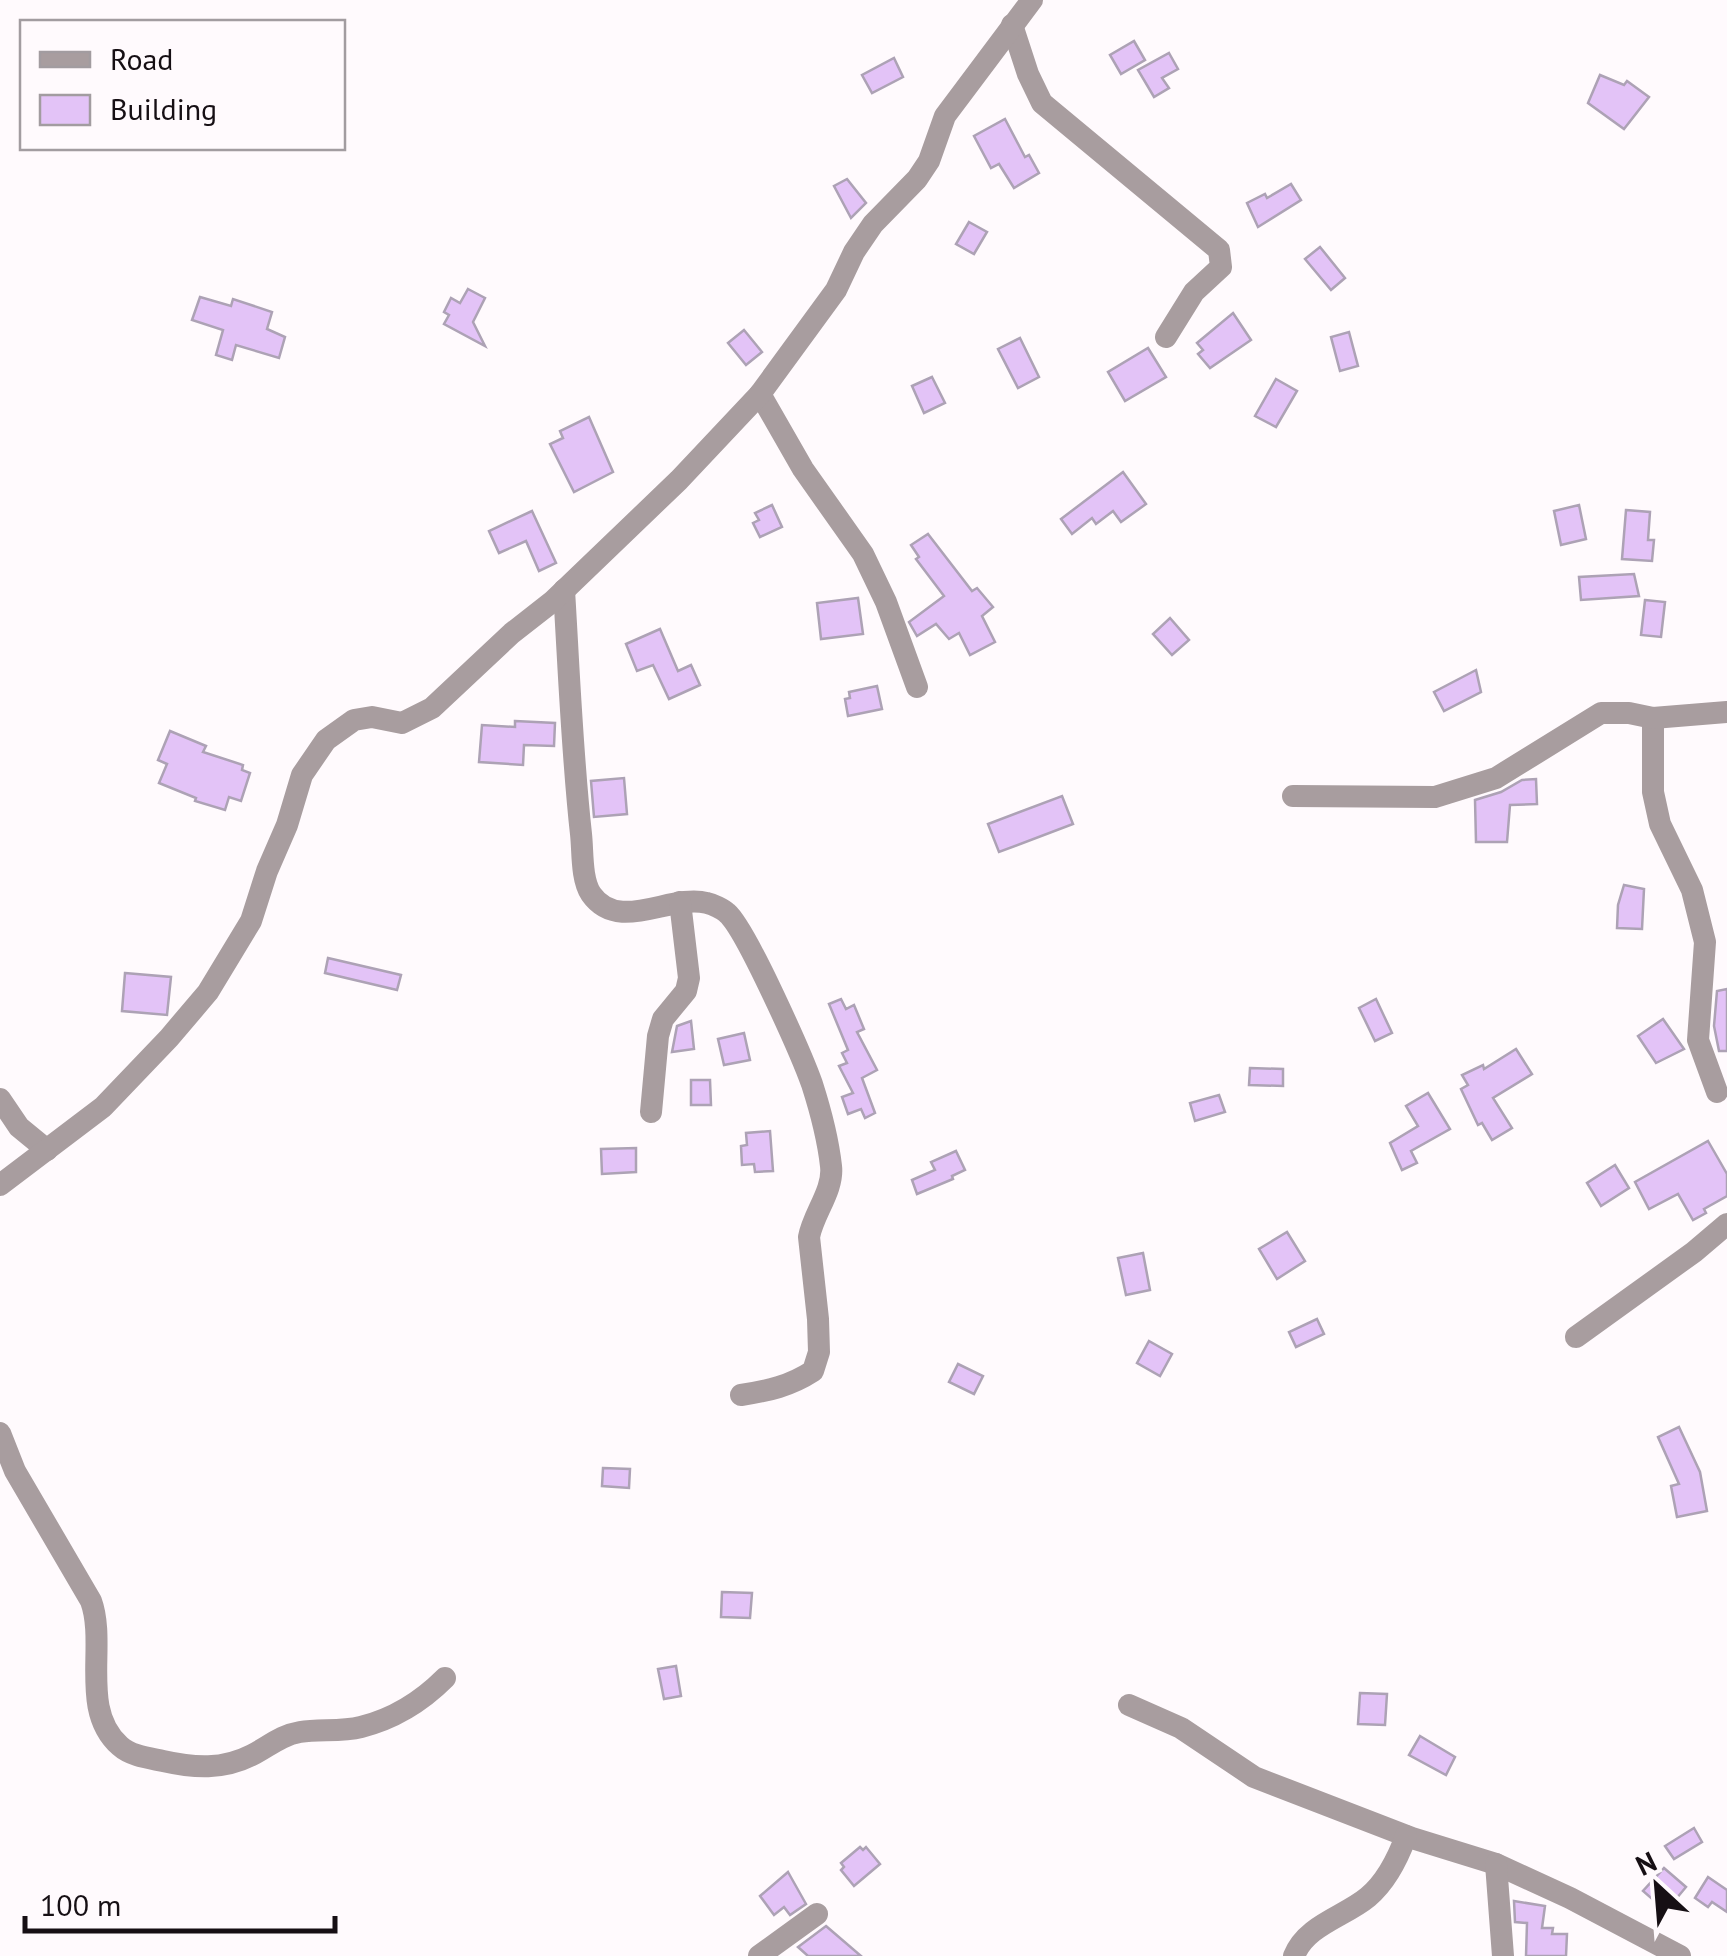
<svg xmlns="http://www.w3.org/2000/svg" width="1727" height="1956" viewBox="0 0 1727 1956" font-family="'PT Sans',sans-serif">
<rect width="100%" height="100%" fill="#fffafd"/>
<g fill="#e3c3f7" stroke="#ada2b5" stroke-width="2.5">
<polygon points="1134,41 1145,60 1121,74 1110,55"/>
<polygon points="1169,53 1178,69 1162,78 1169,88 1154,97 1138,70"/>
<polygon points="894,58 903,77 872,93 862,75"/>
<polygon points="1600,75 1624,85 1627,81 1649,97 1624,129 1588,103"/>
<polygon points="1005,119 1025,157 1029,155 1039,173 1014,188 999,164 991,168 974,136"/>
<polygon points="847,179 866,203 851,218 834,186"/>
<polygon points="1291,184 1301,200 1258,227 1247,203 1265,194 1267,198"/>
<polygon points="969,222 987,232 974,254 956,244"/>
<polygon points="1320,247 1345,278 1331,290 1305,259"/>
<polygon points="468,289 485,298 473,322 485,346 444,324 449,315 444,312 451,298 460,303"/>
<polygon points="200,297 231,306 233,299 272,312 267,329 285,337 279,358 236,345 232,360 216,355 223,330 192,320"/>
<polygon points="1233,313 1251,340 1210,368 1198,354 1203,350 1197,343"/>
<polygon points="744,330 762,352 746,365 728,343"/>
<polygon points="1349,332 1358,366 1340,371 1331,337"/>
<polygon points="1020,338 1039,377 1018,388 998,349"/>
<polygon points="1148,348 1166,377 1125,401 1108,372"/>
<polygon points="932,377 945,403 924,413 912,386"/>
<polygon points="1276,379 1297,391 1276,427 1255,416"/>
<polygon points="589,417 613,472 574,492 550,444 563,438 560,431"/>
<polygon points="1123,472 1146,504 1121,522 1113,511 1096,524 1092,518 1072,534 1061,519"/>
<polygon points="772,505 782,527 760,537 753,523 759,520 755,513"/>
<polygon points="1579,505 1586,539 1561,545 1554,511"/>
<polygon points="1626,510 1650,512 1648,540 1654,540 1652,561 1622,559"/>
<polygon points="532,511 556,563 539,571 526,541 499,553 489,531"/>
<polygon points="928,534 972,591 977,588 993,607 982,616 995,642 970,655 959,633 949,639 936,624 917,636 909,622 944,596 916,559 919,557 911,545"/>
<polygon points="1634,574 1639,596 1581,600 1579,577"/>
<polygon points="858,598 863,634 821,639 817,603"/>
<polygon points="1645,600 1665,602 1661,637 1641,635"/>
<polygon points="1170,618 1189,640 1172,655 1153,634"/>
<polygon points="660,629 678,671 691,665 700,685 669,699 653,665 637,671 626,644"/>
<polygon points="1476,670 1481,692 1444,711 1434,692"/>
<polygon points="877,686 882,709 848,716 845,699 850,698 849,692"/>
<polygon points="515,721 555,723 554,746 524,745 523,765 479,762 482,725 515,727"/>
<polygon points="170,731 206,746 203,752 243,765 242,770 250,773 241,801 229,797 225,810 195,801 196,798 159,783 167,764 158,760"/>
<polygon points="624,778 627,814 594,817 591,781"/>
<polygon points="1536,779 1537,804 1510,805 1507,842 1476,842 1475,800 1501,792 1522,780"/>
<polygon points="1062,796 1073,824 999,852 988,824"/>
<polygon points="1624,885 1644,889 1642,929 1617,928 1618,905"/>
<polygon points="328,958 401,975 397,990 325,973"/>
<polygon points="125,973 171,977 167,1015 122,1011"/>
<polygon points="1727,989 1727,1051 1719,1051 1714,1026 1717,991"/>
<polygon points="841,999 846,1009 854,1005 864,1029 857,1032 877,1070 862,1078 875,1113 865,1118 861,1109 848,1114 842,1097 853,1093 839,1066 847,1063 842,1053 848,1050 829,1004"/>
<polygon points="1376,999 1392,1033 1375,1041 1359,1008"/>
<polygon points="1663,1019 1684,1049 1656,1063 1638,1036"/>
<polygon points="691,1021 694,1049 672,1052 677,1026"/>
<polygon points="744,1033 750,1060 724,1065 718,1039"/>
<polygon points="1516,1049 1532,1074 1493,1098 1512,1128 1492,1140 1482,1123 1478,1125 1461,1089 1468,1085 1462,1075 1483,1065 1484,1069"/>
<polygon points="1250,1068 1283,1069 1283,1086 1249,1085"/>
<polygon points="691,1080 710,1080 711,1105 691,1105"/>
<polygon points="1428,1093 1450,1129 1411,1151 1417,1163 1402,1170 1390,1143 1418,1126 1406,1106"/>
<polygon points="1219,1095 1225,1112 1195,1121 1190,1103"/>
<polygon points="770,1131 773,1171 755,1172 754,1164 742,1165 741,1146 747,1145 746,1133"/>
<polygon points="1708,1141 1727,1174 1727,1196 1704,1209 1706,1213 1693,1220 1678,1194 1649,1209 1635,1182"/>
<polygon points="636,1148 636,1172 602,1174 601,1149"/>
<polygon points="956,1151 965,1170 952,1176 953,1179 917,1194 912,1180 935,1170 931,1162"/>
<polygon points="1615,1165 1629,1188 1601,1206 1587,1183"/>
<polygon points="1287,1232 1305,1261 1277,1279 1259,1249"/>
<polygon points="1143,1253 1150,1290 1126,1295 1118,1258"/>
<polygon points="1317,1319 1324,1334 1296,1347 1289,1332"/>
<polygon points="1149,1341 1172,1354 1160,1376 1137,1363"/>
<polygon points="958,1364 983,1376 974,1394 949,1382"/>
<polygon points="1679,1427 1700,1472 1707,1511 1677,1517 1671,1486 1679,1484 1658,1437"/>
<polygon points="603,1468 630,1469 629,1488 602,1486"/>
<polygon points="722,1592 752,1593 750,1618 721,1617"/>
<polygon points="676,1666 681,1696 664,1699 658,1669"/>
<polygon points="1360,1693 1387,1694 1385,1725 1358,1724"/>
<polygon points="1420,1736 1455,1757 1446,1775 1409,1755"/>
<polygon points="1694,1828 1702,1842 1674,1859 1665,1846"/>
<polygon points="860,1847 863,1850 866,1847 880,1864 854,1886 841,1870 844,1867 841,1863"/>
<polygon points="1664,1868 1686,1887 1666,1911 1643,1891"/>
<polygon points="788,1872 806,1904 790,1915 784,1907 774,1915 760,1896"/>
<polygon points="1708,1877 1727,1890 1727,1912 1712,1902 1708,1907 1695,1898"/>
<polygon points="1514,1901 1545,1906 1542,1928 1553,1928 1552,1934 1567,1934 1566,1956 1526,1956 1527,1923 1515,1922"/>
<polygon points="826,1926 861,1956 808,1956 798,1947"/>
</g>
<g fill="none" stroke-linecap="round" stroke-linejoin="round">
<g stroke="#a89d9f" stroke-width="22">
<polyline points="1012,25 1028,74 1042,103 1219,250 1221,267 1194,292 1166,337"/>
<polyline points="760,394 803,469 863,554 886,602 917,687"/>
<path d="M564,590C569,671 572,753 581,834C583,851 581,879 591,894C619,934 671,893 707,903C712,904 723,909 727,913C746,929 802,1056 812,1084C820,1109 828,1139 831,1166C834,1190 813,1214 809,1237L818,1319L819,1352L813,1371C790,1386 768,1391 741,1395"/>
<polyline points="1653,718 1653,792 1660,824 1692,890 1705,942 1698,1040 1717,1092"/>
<polyline points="1293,796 1435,797 1496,778 1601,713 1629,713 1653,718 1727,712"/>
<polyline points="0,1099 19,1127 47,1150"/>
<polyline points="651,1112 658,1036 663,1019 686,991 689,978 680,902"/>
<polyline points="0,1185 103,1107 169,1038 208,992 251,921 267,871 287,825 302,775 326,740 354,720 372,717 402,723 432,708 512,633 553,601 679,480 760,394 836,290 854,252 873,224 917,179 929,161 945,116 1032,0"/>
<polyline points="1576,1337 1694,1252 1727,1224"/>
<path d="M0,1433L15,1471L91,1601C107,1645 79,1710 120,1746C131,1756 149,1758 163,1761C194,1768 223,1770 252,1755C268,1747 281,1735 300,1732C320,1729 341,1732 361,1727C393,1719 422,1701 445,1678"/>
<polyline points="1129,1705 1181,1728 1254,1777 1412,1838 1496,1864 1570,1898 1680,1956"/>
<polyline points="1496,1864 1503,1956"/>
<polyline points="759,1956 817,1914"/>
<path d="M1294,1956C1306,1925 1344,1917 1368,1897C1387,1881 1398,1858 1406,1836"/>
</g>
</g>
<rect x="20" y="20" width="325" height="130" fill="#fffafd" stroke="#a29ca0" stroke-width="2.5"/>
<rect x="40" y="52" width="50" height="15" fill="#a89d9f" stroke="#a29ca0" stroke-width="2.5"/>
<text x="110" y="70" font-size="30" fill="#160f14">Road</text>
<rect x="40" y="95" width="50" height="30" fill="#e3c3f7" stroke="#a29ca0" stroke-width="2.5"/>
<text x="110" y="120" font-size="30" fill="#160f14">Building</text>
<g transform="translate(1657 1886) rotate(334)" stroke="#fffafd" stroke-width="8" paint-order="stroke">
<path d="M0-8L18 38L0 25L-18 38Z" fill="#160f14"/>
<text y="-15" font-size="28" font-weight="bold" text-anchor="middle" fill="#160f14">N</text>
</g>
<path d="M25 1916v15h310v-15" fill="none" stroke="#160f14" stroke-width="5"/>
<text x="40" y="1916" font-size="30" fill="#160f14" stroke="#fffafd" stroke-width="8" paint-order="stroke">100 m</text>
</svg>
